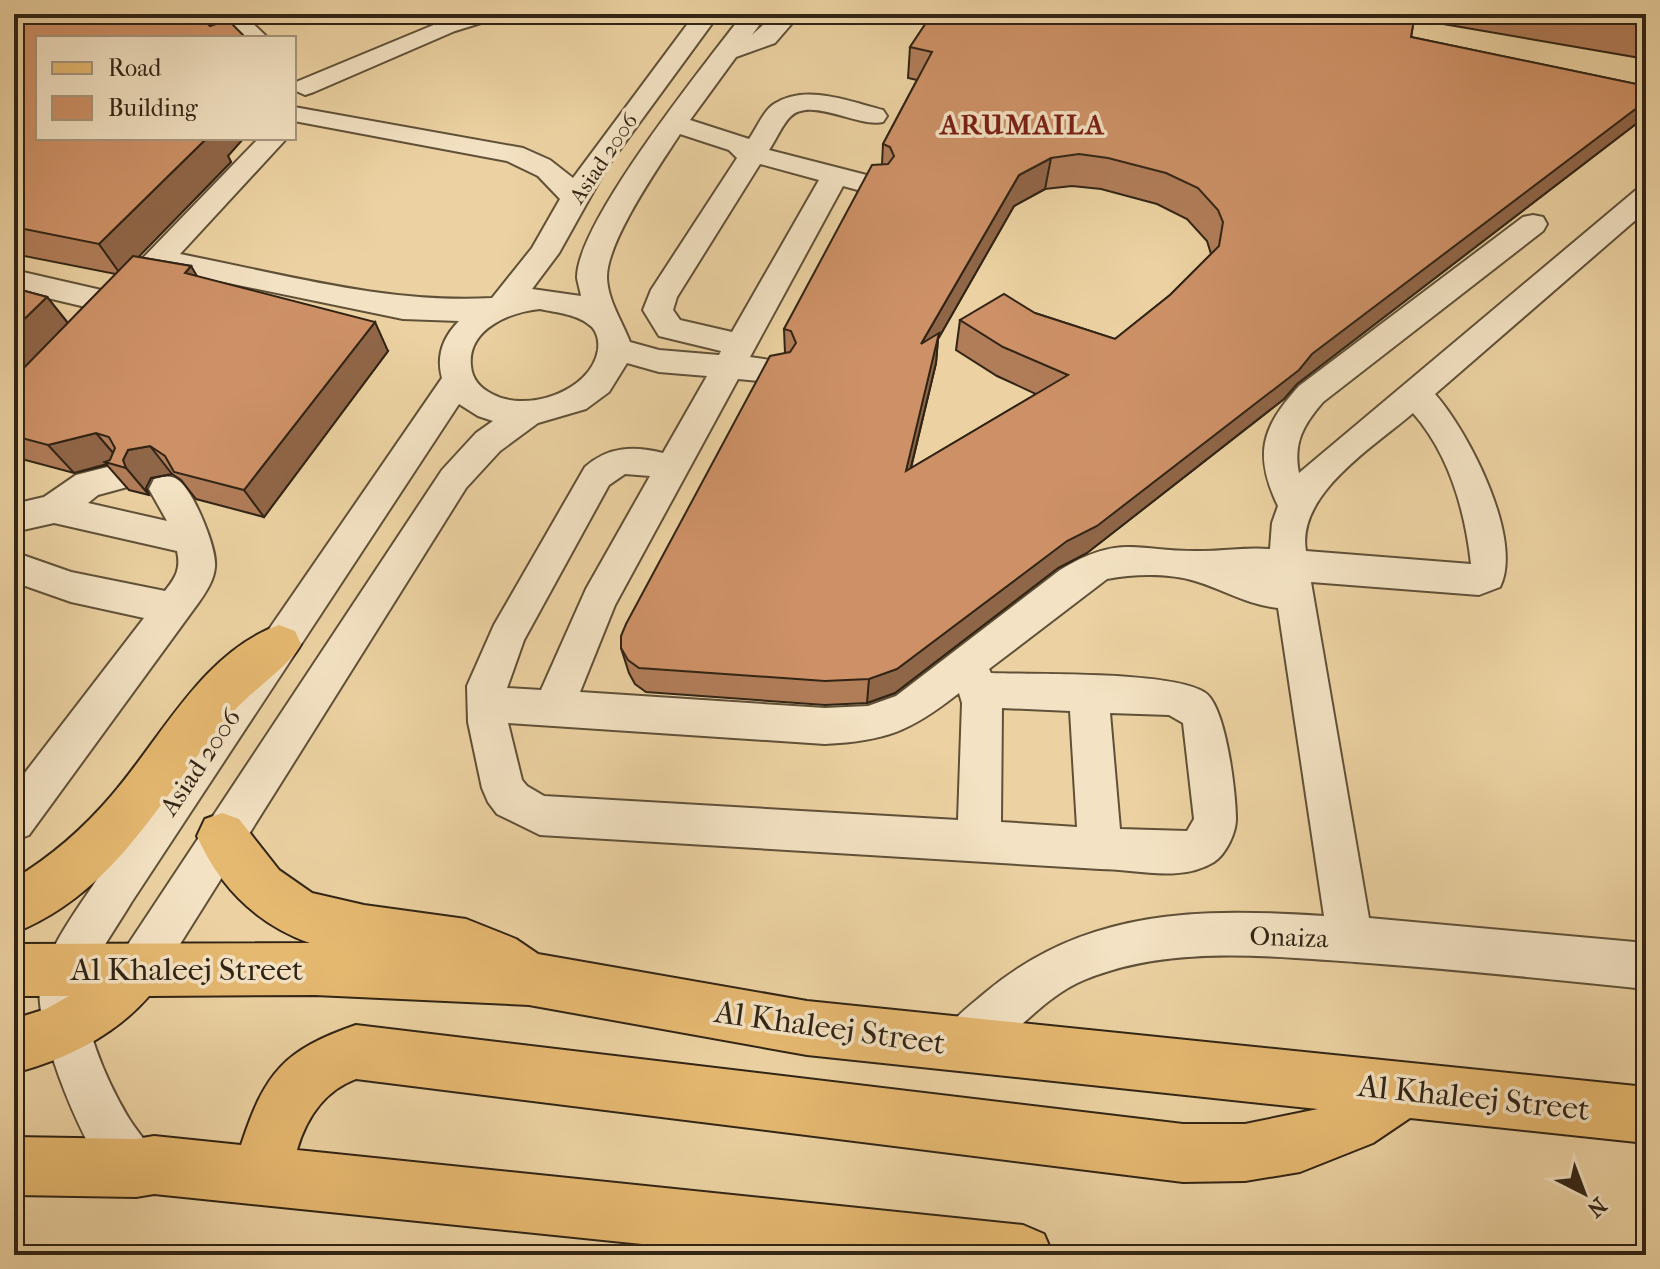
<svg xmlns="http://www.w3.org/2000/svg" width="1660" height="1269" viewBox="0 0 1660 1269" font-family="'IM FELL French Canon',serif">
<rect width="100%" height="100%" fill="#ecd2a2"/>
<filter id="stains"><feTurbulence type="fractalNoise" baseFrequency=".0025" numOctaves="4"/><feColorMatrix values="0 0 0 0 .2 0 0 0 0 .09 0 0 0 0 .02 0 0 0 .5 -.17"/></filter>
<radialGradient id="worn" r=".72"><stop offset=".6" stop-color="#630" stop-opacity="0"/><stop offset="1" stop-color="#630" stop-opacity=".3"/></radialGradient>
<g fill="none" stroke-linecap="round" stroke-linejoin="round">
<g stroke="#605038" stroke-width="4">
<g id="minor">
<polygon points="217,14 243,14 268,38 241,38"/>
<polygon points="460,14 497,14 494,19 455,31 314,92 305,95 294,90 296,82"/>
<path d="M695,14H719L607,167L559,253L532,289L581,296C580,290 578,284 577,278C576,223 706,63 743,14H767L752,35L775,14H800L775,43L736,57L690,120L749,139C756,129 764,110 774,104C806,83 851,102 883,110L887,116L883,122C859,128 810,96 790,117C782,125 776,140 769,150L886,180L890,186L886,192L876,195L843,186L750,357L790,363L795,371L790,379L779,383L738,379L615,605L580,692L825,708L868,706L896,696L1060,570C1121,533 1137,552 1200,551C1224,551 1246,547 1270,549L1272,523L1278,506C1253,454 1262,427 1299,386L1523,217L1533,215L1543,217L1547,224L1543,231L1323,402C1303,425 1293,443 1299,473L1636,190L1646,187V211L1435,394C1468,431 1524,539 1500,587L1479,595L1311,582L1369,918L1646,943V989C1549,979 1452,969 1355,962C1266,956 1168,945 1084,980C1036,1000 1007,1049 961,1069L944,1062L937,1045C947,1022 967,1008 986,992C1086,908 1201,908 1324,916L1278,608C1245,604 1225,590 1195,581C1168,573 1134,574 1107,579L989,669L991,673C1038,675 1169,671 1204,692C1226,704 1236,794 1236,819C1236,833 1226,854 1214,862C1180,883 1137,869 1100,869L540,835L497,814L488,802L482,788L468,722L467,686L494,625L585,467C609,446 634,446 663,453L707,376L659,372L627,363L609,392L586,409L538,423L500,451L466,488L155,984L139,991L123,984L116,968L123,952L442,470L476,433L493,421L478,416L459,404L131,903C117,927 98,951 89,978C75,1015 109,1085 128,1117C139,1135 153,1148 161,1168L154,1186L136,1193C131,1191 123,1189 119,1186C87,1162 34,1027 40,988C47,946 79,908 101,873L442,378C436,356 443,337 459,321L403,319L165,270L126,311L115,314L14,290V270L110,292L259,138H287L180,254C283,274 387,304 492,298L532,248L560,199L538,176L507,161L294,121V107L523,148L550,160L573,178ZM680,134L729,150L737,158L651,290L643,310L659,336L721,351L719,355L659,350L630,342C622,321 608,301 607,278C606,242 660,165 680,134ZM760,164L819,180L732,332L680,320L673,310L677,297ZM540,309C558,313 578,314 592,327C598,334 599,342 598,350C591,392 526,413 492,394C480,388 472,379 471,366C467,329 510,312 540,309ZM1413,413C1449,454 1465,510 1471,564L1306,551C1296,494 1375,446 1413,413ZM625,474L650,476L586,589L541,690L507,688L524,640L609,485ZM959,693L962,703L958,820L544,796L527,786L522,780L508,723L825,744C886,741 911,731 959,693ZM1002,708L1070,711L1077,827L1001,822ZM1110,713L1169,715L1183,723L1194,819L1187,831L1120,829Z"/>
<path d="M119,464L131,468L136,477L131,486L98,495L88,503L167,521L149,489L154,479C162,477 170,474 178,480C194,491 217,549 215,567C214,580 206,592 199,602L29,835L14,841V787L144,618L71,602L14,582V552L71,572L165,591C176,577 181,569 177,551L54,523L14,532V504L44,497L76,475Z"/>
</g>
</g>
<g stroke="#312415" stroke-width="4">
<g id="major">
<path d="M279,625L295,631L301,644C291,665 251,691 232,713C161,793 121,890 14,933V879C52,856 83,829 112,795C162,737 203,652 279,625Z"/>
<path d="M222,813L239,819L279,870L312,893L364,905L466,919L516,939L538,954L807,1001L1646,1087V1143L1410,1118L1373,1143L1300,1172L1245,1181L1183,1182L356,1079C324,1091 306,1119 297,1150L1023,1225L1044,1234L1053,1255H749L154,1194L136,1197L14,1195V1137L136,1139L154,1136L241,1145C265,1072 284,1050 356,1025L1183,1124H1245L1318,1109L807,1055L529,1005L315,995L149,996C113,1037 66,1059 14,1073V1019L46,1009L69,996H14V944L310,943C257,924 220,888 197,836L205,819Z"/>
</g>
</g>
<use href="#minor" fill="#f3e2c3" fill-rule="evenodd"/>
<use href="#major" fill="#e6b971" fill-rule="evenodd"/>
</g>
<g fill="#b17d59" stroke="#312415" stroke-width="2" fill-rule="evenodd">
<polygon points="14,14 210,26 246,38 38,38 228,156 231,162 138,257 191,266 196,276 388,351 264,517 196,499 181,480 172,474 151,478 146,488 149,495 129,490 107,465 74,473 14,457 14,288 47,297 68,323 116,274 14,254"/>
<path d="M932,14H1646V59L1414,19L1411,37L1646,86V113L1641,120L1297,384L1284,399L1087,553L1058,568L895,693L867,703L825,705L646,692L635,684L629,673L621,648L785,353L784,329L882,164L883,144L917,80L908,78L910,47ZM1072,186L1101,189L1157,204L1187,219L1207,241L1211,254L1170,295L1115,339L1035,313L960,320L956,350L997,376L1036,394L911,468L936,363L938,339L1014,206L1045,189Z"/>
</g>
<g fill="#906648" stroke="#312415" stroke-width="2">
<polygon points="1646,101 1646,113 1641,120 1297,384 1284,399 1087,553 1058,568 895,693 867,703 869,679"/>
<polygon points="207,138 244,138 228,156 231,162 121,275 99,244"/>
<polygon points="1051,158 1045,189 1014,206 938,339 936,363 903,500 921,344 1019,175"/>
<polygon points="191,266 209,296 185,273"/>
<polygon points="47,297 70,326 14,384 14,329"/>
<polygon points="375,322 388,351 264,517 244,490"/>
<polygon points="96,433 120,461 105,462 107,464 74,473 48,445"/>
<polygon points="150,446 172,474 151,478 146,488 149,495 126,468 123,460 128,450"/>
</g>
<g fill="#ce9167" stroke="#312415" stroke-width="2" fill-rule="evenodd">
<polygon points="14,14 197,14 210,26 228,20 246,38 38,38 38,138 207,138 99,244 14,227"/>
<path d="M932,14H1415L1411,37L1646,86V101L1312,354L1299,370L1097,526L1067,541L897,669L869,679L825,681L639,668L628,660L621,648V636L626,624L770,356L790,352L796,343L791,331L784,329L872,165L888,164L894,156L890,147L883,144L932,52L910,47ZM1079,154L1108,158L1166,173L1198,188L1218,210L1223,222L1219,246L1170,295L1115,339L1035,313L1004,294L960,320L1003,347L1068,375L906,471L939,333L921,344L1019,175L1051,158Z"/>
<polygon points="1586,14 1646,14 1646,24"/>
<polygon points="133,256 191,266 185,273 375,322 244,490 174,472 165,456 150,446 128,450 123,460 126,468 105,462 110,460 115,448 109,437 96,433 48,445 14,436 14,378"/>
<polygon points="14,288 47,297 14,329"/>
</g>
<g text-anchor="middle" stroke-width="7" stroke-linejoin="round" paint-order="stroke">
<g font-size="22" fill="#312415" stroke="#f3e2c3">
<text transform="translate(603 158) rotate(-56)" y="8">Asiad 2006</text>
</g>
<g font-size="26" fill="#312415" stroke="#f3e2c3">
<text transform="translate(200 762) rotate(-56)" y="9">Asiad 2006</text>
<text transform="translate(1289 937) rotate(2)" y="9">Onaiza</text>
</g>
<g font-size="28" font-weight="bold" letter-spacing="2" fill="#7a1f14" stroke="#f3e2c3">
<text x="1023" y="134">ARUMAILA</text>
</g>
<g font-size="32" fill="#312415" stroke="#f3e2c3">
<text x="187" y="980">Al Khaleej Street</text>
<text transform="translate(830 1027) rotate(8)" y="11">Al Khaleej Street</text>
<text transform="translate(1474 1097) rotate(6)" y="11">Al Khaleej Street</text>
</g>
</g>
<rect width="1660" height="1269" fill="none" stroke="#ecd2a2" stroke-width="48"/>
<rect x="16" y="16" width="1628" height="1237" fill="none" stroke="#312415" stroke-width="4"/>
<rect x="24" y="24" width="1612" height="1221" fill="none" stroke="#312415" stroke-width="2"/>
<rect x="36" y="36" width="260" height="104" fill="#f3e2c3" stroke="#a5967d" stroke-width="2"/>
<rect x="52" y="62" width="40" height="12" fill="#e6b971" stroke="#a5967d" stroke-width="2"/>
<text x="108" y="76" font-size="24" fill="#312415">Road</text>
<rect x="52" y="96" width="40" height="24" fill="#ce9167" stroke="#a5967d" stroke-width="2"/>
<text x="108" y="116" font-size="24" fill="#312415">Building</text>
<g transform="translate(1584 1193) rotate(138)" stroke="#f3e2c3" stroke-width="6" paint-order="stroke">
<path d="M0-6L14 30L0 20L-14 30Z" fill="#312415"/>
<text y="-12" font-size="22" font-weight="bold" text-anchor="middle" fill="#312415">N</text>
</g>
<rect width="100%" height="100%" filter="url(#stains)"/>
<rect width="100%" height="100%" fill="url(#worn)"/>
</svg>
